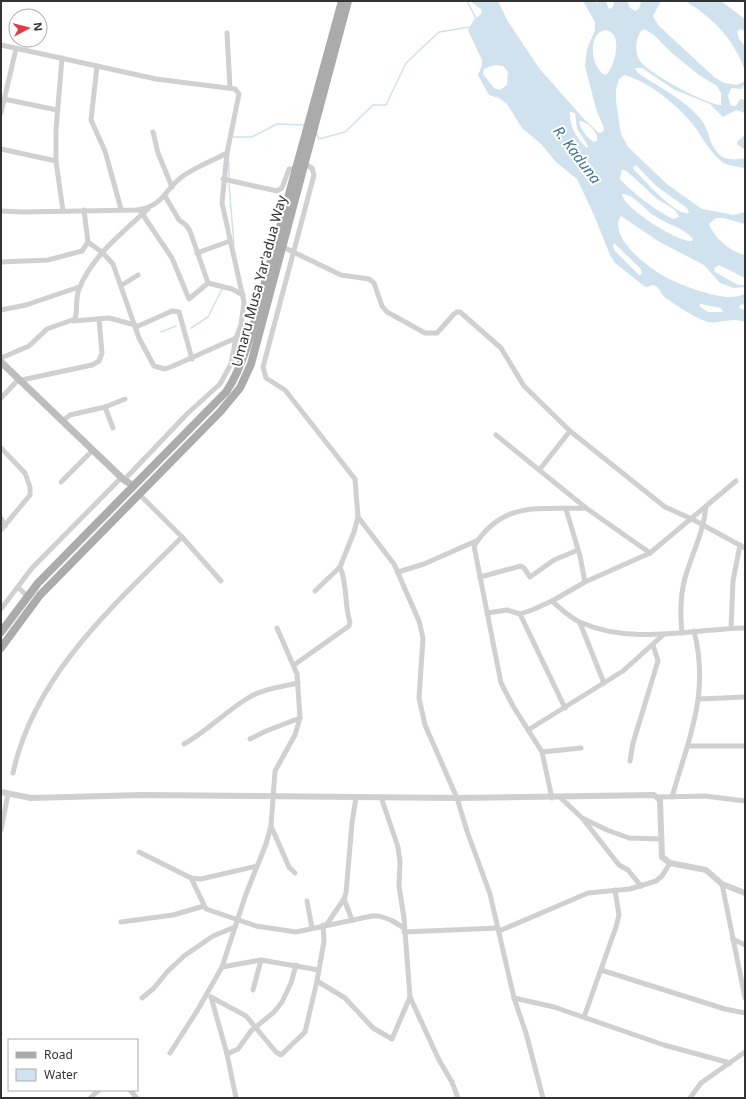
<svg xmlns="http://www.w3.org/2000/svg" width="746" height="1099" viewBox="0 0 746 1099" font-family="'Noto Sans',sans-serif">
<rect width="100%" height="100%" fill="#fff"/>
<g fill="#cfe2ee" fill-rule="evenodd">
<path d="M470,1H498L507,20L539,68L584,119L599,133L603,132L604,128L596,109L585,66L587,49L595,30V22L583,1H593L597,3L599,1H606L609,9L613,7L614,1H628L629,7L635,11L639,9L641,1H661L653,16L658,25L714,77L724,83L737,85L745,81V84L741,89L731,88L728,96L731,106H736L740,99L745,100V113L736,110L723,117L710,104L675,90L642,68H635L638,73C657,86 689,102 702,121C710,132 709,146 721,156C727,161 737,159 745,158V167L743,168C736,166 726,166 720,160C709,151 703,138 694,126C680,107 647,80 624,75L619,79L616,89V101L621,134L628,147L668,185L702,209L734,215L745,212V224L724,218H716L709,224C714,238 731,252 745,255V278L719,265L714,268L715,272L738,285H745V287L734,288L720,283L704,265L658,241L621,216C606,238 654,272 671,280C687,287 713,297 730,297C736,297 740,296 745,294V304L740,305L739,308L745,310V322C728,316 717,326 705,321C692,316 679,307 667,299C660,295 661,287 653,285L647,287L644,286L615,263L610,255L594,215L577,179L556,162L541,144L522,128L507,104L499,98L489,95L478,75L482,66V60L468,30L473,21L481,14L482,10ZM644,29L654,35L673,54L699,75L717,86L721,93V105C707,105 648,73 640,61C634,52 636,41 640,32ZM605,30C624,32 615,63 608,73L605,75C593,70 589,44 597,35C599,32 602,31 605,30ZM494,65L503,66L508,72L507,85L500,90L494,88L483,74L484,69ZM570,112L575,113L577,128L588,146L587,148C577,139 569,126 570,112ZM579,121C588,122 599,132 597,141L594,142C587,138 580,129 579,121ZM636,165L656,186L687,208L689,213C675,216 644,179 634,170L633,167ZM622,170H625C637,179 648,192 660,201C667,205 677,209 679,217L674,219C661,215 629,190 620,179ZM622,194C632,193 645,209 653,215C665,224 684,227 693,239L692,241C679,243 623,208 622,194ZM614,243L640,268L642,272L640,276L615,251L613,247ZM701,304L721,308L723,312H708L699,306Z"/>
<path d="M685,1H721L745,19V31L740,29L737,31L739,39L745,46V71C735,40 712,17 685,1Z"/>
<polygon points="745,135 745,150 737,144 738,141"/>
</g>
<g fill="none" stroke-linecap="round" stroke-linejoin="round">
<g stroke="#cfe2ee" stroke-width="1.5">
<polyline points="467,1 476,18 475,19"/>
<polyline points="316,132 319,139 345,132 373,105 386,105 406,63 439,32 470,27"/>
<polyline points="233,137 252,137 277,124 306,125"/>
<polyline points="229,162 229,178"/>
<polyline points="229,184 234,245"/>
<polyline points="191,328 208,317 222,289"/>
<polyline points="161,332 176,326"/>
</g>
<g stroke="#d0d0d0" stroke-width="5">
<polyline points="227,33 230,88"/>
<polyline points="1,45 156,79 235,89 239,94 227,153 222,203 244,302 241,325 236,338 248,340"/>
<polyline points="62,58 56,130 56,161 63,211"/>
<polyline points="97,66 91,120 105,151 121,209"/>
<polyline points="4,99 57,110"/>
<polyline points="1,113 16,49"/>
<polyline points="153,132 158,153 172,187"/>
<polyline points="1,149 56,161"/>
<polyline points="304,164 312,168 314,175 263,367 266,378 285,390 355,479 358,517 394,564 419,621 423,638 419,698 425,725 457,798 467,831 490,894 514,998 526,1033 543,1098"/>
<polyline points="223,179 277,191 282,188 289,169 297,169"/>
<polyline points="165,196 179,220 186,225 190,231 208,283"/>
<path d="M1,211L23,212L137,210C166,205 163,190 183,176C196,167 212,161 227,153"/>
<polyline points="141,212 172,258 189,299 208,283"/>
<polyline points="88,242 103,253 113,264 139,338 154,366 165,369 173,366 236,338 231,364 220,384 188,413 124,480"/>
<polyline points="283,247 341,275 369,279 374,283 382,306 387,312 425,333 437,333 454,314 457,312 460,312 501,348 524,386 570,431 665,507 692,519 745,548"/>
<polyline points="197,253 230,241"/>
<polyline points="1,262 48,260 82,251 88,242 84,210"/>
<polyline points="208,283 232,289 243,295"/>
<polyline points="122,285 138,275"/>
<polyline points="1,310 26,305 79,287"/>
<polyline points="73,321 109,318 135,325"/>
<polyline points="136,327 172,311 179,312 192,359"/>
<path d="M1,358L29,346L47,329L75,319C78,309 75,299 79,289C92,256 123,232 148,209"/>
<polyline points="1,398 17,381 92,365 99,361 102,353 99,319"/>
<polyline points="105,407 125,399"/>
<polyline points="62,421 70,415 105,407 113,428"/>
<polyline points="496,435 586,508 650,553"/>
<polyline points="1,448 25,473 30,487 30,495 1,530"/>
<polyline points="540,469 570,431"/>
<polyline points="61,482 92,451"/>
<polyline points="566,509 580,556 585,582"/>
<polyline points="1,518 5,526"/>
<polyline points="182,537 221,581"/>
<polyline points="398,572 424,564 476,541"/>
<polyline points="480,577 521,566 524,568 530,577 554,560 578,550"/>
<polyline points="18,587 27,596"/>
<polyline points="315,591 340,567 354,532 358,517"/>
<path d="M552,601C561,609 571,619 582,623C633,645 691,629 745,628"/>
<polyline points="1,609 32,568 120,479"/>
<polyline points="487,613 507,610 520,614 532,610 552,601 585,582 650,553 736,481"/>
<polyline points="520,614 565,708"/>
<polyline points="580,623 604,683"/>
<polyline points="731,628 733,581 740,545"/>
<path d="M682,633C680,614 680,596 685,578C692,554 704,531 706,506"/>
<path d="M294,665L349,626L350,622C344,605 348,585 340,567"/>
<polyline points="699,699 745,697"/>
<polyline points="528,730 623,671 663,635"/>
<polyline points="250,739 266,731 300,718"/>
<path d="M184,744C207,731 223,714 245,700C260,689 281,687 298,683"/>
<polyline points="689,746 745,746"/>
<polyline points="542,752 581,748"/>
<polyline points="630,761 633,743 658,661 653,645"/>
<path d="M13,773C34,675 114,605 182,537L139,494"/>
<polyline points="381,797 398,847 400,862 399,886 404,918 410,997 439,1060 452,1082 458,1098"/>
<polyline points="658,797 705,796 745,801"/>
<path d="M672,797C689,738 710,693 694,631"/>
<path d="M552,798L542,752L513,706L501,683L474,546C503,500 539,510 586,508"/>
<polyline points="561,798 582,818 607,830 629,838 661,839"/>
<polyline points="583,819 619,865 628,870 641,886"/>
<polyline points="271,826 289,867 295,873"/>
<polyline points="1,830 8,794"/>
<polyline points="139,852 191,878 201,879 257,866"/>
<polyline points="191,878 206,909 256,926 296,932 372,916 379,916 391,920 404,928"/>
<polyline points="722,884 745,998"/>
<polyline points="344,899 352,920"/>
<polyline points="307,901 312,928"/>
<polyline points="121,922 173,915 204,906"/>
<polyline points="327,924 344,899 346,893 352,823 356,797"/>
<polyline points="323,925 324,941 317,981 345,998 373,1028 392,1039 410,997"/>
<polyline points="499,931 588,893 630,889 656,881 662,876 670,863"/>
<polyline points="404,932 498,928"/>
<polyline points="733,939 745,945"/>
<polyline points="222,967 261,960 319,970"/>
<polyline points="601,970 725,1009 745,1013"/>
<polyline points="253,990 261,960"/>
<polyline points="211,997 246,1016 276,1052 281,1055 305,1032 317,981"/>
<polyline points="211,997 227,1054 236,1098"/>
<polyline points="142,998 154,988 167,972 184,956 213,936 235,927"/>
<polyline points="514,998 554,1007 664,1045 730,1063"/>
<polyline points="584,1017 616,927 619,915 615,890"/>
<polyline points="170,1053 197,1011 222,967 246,894 266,844 271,826 275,771 295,735 300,718 297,674 277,628"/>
<polyline points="227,1054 238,1049 251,1031 274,1012 282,1002 291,983 296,965"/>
<polyline points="130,1090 137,1098"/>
<polyline points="90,1098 99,1090"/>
<polyline points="690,1098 701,1083 745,1052"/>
</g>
<polyline stroke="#d0d0d0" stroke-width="6" points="1,792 31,798 142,795 457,798 654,795 660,800 662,857 670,863 706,870 722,884 745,893"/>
<polyline stroke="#bdbdbd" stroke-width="7" points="1,362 124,480 134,486"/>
<g stroke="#ababab" stroke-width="8">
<path d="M1,632L38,583L226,392C247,362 259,303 269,267C294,178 318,89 342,1"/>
<polyline points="1,648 40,595 220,412 240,388 251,364 348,1"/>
</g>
</g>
<g text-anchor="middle" stroke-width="4" stroke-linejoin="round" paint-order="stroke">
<g font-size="14" fill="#333" stroke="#fff">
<text transform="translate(259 281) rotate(-75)" y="5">Umaru Musa Yar'adua Way</text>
</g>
<g font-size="15" font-style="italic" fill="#3f7597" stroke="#fff">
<text transform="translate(577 155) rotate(53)" y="5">R. Kaduna</text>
</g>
</g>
<rect width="746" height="1099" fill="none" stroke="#333333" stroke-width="4"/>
<rect x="8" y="1039" width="130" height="52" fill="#ffffff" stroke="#adadad"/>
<rect x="16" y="1052" width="20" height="6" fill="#ababab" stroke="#adadad"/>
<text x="44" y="1059" font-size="12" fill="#333333">Road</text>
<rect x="16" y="1069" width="20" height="12" fill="#cfe2ee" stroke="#adadad"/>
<text x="44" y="1079" font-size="12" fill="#333333">Water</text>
<g transform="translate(28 28) rotate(83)"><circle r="19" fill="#ffffff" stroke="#adadad"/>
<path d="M0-3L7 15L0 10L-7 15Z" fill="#e63946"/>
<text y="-6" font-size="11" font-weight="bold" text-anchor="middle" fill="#333333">N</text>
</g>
</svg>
